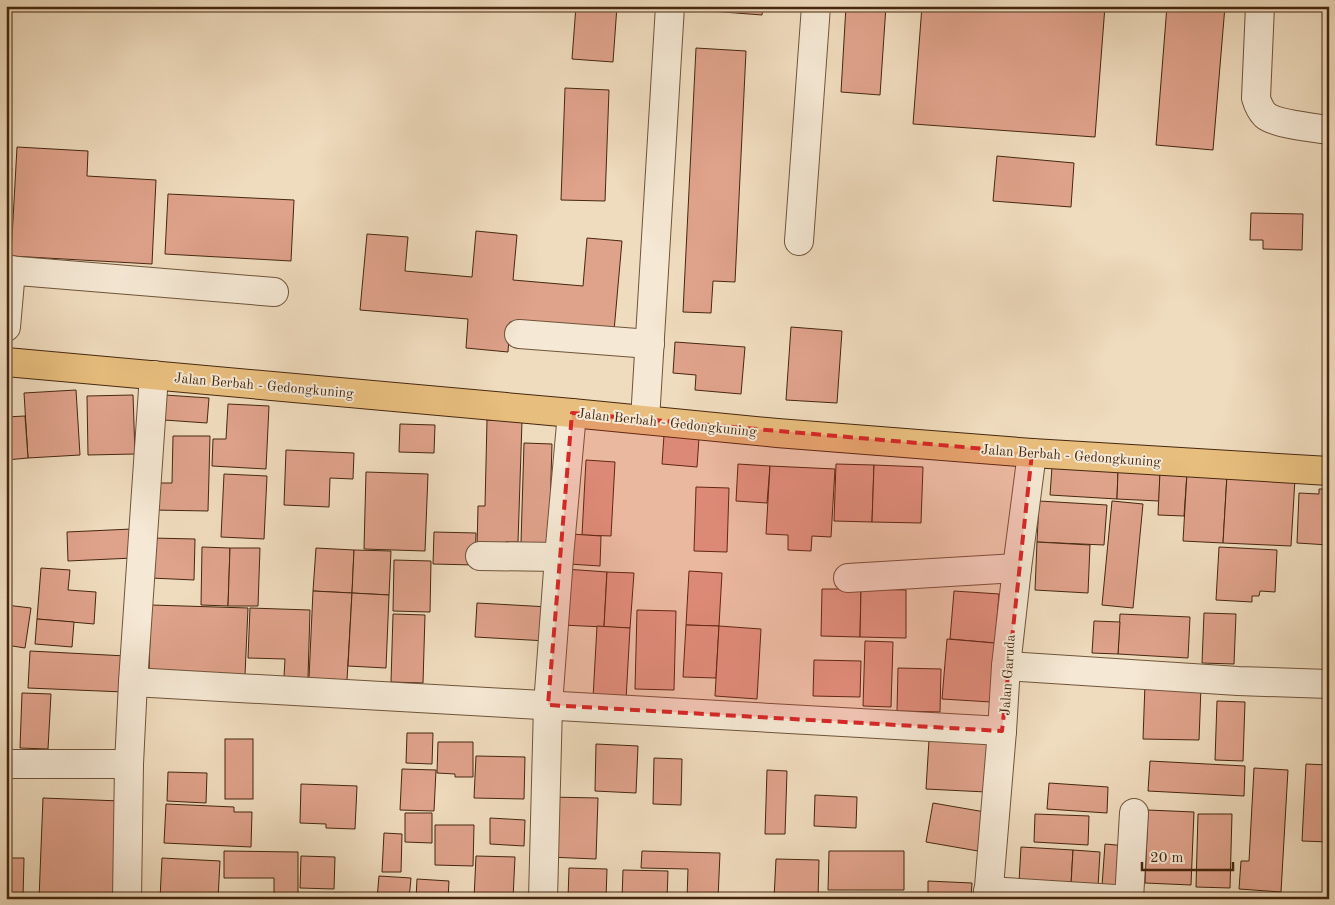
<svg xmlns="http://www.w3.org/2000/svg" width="1335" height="905" viewBox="0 0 1335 905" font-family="'Old Standard TT',serif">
<rect width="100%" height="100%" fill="#efdbbd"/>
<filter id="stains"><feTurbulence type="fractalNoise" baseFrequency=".004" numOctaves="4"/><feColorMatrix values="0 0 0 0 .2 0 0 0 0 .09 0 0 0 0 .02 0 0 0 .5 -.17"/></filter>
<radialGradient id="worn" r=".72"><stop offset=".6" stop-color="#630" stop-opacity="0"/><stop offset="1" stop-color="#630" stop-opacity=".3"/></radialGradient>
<g fill="#dfa28b" stroke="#46270f">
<polygon points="576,6 617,6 613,62 572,59"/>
<polygon points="710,6 763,6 762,15 710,11"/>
<polygon points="846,6 886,6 880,95 841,92"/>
<polygon points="922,6 1105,6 1095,137 913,124"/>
<polygon points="1167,6 1225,6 1213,150 1156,145"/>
<polygon points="696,48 746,51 735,282 713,281 711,313 683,312"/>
<polygon points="565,88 609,90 605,201 561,200"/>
<polygon points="17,147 88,151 87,176 156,180 152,264 11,256"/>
<polygon points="997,156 1074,163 1071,207 993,201"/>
<polygon points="6,168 12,168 6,238"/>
<polygon points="168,194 294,200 291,261 165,254"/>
<polygon points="1251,213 1303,214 1302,250 1263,249 1263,240 1250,240"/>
<polygon points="476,231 517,235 513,280 583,286 587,238 622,241 614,331 510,322 508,352 466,348 468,319 360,310 367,234 408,237 405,271 472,277"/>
<polygon points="791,327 842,331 837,403 786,400"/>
<polygon points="675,342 745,347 741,394 695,390 696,375 673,373"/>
<polygon points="76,390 80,455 28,458 24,393"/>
<polygon points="133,395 135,454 88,455 87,396"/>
<polygon points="165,395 209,398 207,423 164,420"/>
<polygon points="228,404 269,406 266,469 212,466 213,439 226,439"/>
<polygon points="25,416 28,458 6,460 6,417"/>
<polygon points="487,420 522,421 518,542 505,542 504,550 477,549 478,506 485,506"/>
<polygon points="400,424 435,425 434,453 399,452"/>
<polygon points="664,435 699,438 697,467 662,464"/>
<polygon points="173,436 210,436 208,511 153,510 154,483 172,483"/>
<polygon points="524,443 552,444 549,543 521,543"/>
<polygon points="286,450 354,453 353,479 330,478 329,507 284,505"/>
<polygon points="586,460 615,462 611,536 582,535"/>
<polygon points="738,464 770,466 767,503 736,501"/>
<polygon points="836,464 874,465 872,522 834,521"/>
<polygon points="874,465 923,467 921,523 872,522"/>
<polygon points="770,466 835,469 831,537 812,536 811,551 788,550 788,535 766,534"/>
<polygon points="1052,467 1118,470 1117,499 1050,495"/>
<polygon points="1118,470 1160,472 1159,501 1117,499"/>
<polygon points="366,472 428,474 425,551 364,549"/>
<polygon points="1160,472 1187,473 1184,516 1158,515"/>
<polygon points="1187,473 1227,475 1223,543 1183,541"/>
<polygon points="224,474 267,476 264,539 221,537"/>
<polygon points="1227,475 1295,479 1291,546 1223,543"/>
<polygon points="696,487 729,488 727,552 694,551"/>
<polygon points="1319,489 1329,489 1329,545 1297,543 1299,493 1319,494"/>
<polygon points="1039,501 1107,505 1104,545 1037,542"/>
<polygon points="1112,501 1143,504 1133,608 1102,605"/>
<polygon points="132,529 133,558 68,561 67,532"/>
<polygon points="434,532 476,533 475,565 433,564"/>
<polygon points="571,534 601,536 600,566 569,564"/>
<polygon points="152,538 195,539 194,580 151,578"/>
<polygon points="1037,542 1090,545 1088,593 1035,590"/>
<polygon points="202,547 230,548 228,606 201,605"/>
<polygon points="1219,547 1277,550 1275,592 1260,591 1259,596 1252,596 1252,602 1216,600"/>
<polygon points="230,548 260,548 258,606 228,606"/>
<polygon points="316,548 354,550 352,593 313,591"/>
<polygon points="354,550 391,551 389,595 352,593"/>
<polygon points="394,560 431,561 430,612 393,611"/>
<polygon points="41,568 70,570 68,590 96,592 94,624 37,619"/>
<polygon points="565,569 607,572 604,627 562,625"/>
<polygon points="689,571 722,573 719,626 686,625"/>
<polygon points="607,572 634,573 630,628 604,627"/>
<polygon points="822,589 861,589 860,637 821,636"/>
<polygon points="861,589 906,590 906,638 860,637"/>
<polygon points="313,591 352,593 347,680 309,678"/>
<polygon points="954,591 999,594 995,643 950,639"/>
<polygon points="352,593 389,595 386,668 348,666"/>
<polygon points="477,603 549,607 547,641 475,637"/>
<polygon points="6,605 31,608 25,648 6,645"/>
<polygon points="151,605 248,608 245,675 149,672"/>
<polygon points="250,608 310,610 308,678 284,677 285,659 248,658"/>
<polygon points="637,610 676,611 674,690 635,689"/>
<polygon points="1204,613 1236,614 1234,664 1202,663"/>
<polygon points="393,614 425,615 423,683 391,682"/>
<polygon points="1120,614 1190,617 1188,658 1118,654"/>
<polygon points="37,619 74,622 72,647 35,644"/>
<polygon points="1094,621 1120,622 1118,654 1092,653"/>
<polygon points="686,625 719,626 716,678 683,677"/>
<polygon points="597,626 630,628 626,700 593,698"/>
<polygon points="719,626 761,629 757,699 715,696"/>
<polygon points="947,639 995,643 991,702 942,699"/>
<polygon points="865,641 893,642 891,707 863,706"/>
<polygon points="30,651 126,656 124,692 28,688"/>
<polygon points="814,660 861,661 860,697 813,696"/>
<polygon points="898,668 941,669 940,712 897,711"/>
<polygon points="6,682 11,683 7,730 6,730"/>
<polygon points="1145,684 1201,686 1199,740 1143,739"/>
<polygon points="22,693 51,694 48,749 20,748"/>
<polygon points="1217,701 1245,702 1243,761 1215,760"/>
<polygon points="407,733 433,733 432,764 406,763"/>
<rect x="225" y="739" width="28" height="60"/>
<polygon points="929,740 989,744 986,792 926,789"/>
<polygon points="438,742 473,742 473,777 455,777 455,774 437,773"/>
<polygon points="596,744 638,746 636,793 595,791"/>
<polygon points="476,756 525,757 524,799 474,798"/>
<polygon points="654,758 682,759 681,805 653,804"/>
<polygon points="1150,761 1245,766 1244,796 1148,791"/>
<polygon points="1306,764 1329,765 1329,842 1302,841"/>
<polygon points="1254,768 1288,770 1281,892 1239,889 1241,861 1249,861"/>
<polygon points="402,769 436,770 434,811 400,810"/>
<polygon points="767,770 787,771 785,834 765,834"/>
<polygon points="168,772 207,773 206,803 167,801"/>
<polygon points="1049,783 1108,787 1107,813 1047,809"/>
<polygon points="301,784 357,786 355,829 326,828 326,824 300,823"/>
<polygon points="815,795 857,797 856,828 814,826"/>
<polygon points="550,797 598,798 596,859 548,857"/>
<polygon points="43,798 120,801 116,899 39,899"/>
<polygon points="933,803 985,812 978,851 926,842"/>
<polygon points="166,804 234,807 234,812 252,812 251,847 164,843"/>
<polygon points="1148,810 1194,812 1191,885 1145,883"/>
<polygon points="405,813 432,813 432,843 405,842"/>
<polygon points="1035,814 1089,816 1088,845 1034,842"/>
<polygon points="1198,814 1232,814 1230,888 1196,887"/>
<polygon points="490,818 525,820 524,846 490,844"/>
<polygon points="435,825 474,825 473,866 435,865"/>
<polygon points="384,833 402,834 401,872 382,872"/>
<polygon points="1105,844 1127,846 1124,888 1102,886"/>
<polygon points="1021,847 1073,850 1071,885 1019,882"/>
<polygon points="1073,850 1100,852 1098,887 1071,885"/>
<polygon points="224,851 298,852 298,899 274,899 274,878 224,878"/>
<polygon points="642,851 720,853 718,899 687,899 688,869 641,868"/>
<polygon points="829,851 904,851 904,890 828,890"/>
<polygon points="301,856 335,857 334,889 300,888"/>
<polygon points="476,856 515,857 513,899 474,899"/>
<polygon points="6,858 24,858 23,899 6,899"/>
<polygon points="162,858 220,861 218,899 160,899"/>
<polygon points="776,859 819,860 818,899 774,899"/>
<polygon points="569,868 607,869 606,899 568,899"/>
<polygon points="623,870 668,871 667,899 622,899"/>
<polygon points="379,876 411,878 409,899 377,899"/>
<polygon points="417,879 449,881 448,899 416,899"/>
<polygon points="928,881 972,883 971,899 928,899"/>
<polygon points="334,893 368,894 368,899 334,899"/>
</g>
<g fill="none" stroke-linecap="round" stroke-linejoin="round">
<g stroke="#70543a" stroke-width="30">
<g id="minor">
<path d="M1260,6L1256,98C1258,105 1260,110 1265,115C1275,124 1315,128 1329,130"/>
<polyline points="799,241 816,6"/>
<polyline points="6,270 274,292"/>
<polyline points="6,327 11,270"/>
<polyline points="519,334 650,344"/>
<polyline points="645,420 670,6"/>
<polyline points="480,556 559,557"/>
<polyline points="848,578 1017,568"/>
<polyline points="1006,666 1238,681 1329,684"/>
<polyline points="133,682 1002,731"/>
<polyline points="6,764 129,764"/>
<polyline points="988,891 1115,899"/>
<polyline points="127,899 129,764 133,682 154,375"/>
<polyline points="543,899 548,705 559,557 572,413"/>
<polyline points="988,899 1002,731 1006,666 1017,568 1032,453"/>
<polyline points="1129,899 1134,813"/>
</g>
</g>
<g stroke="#46270f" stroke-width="30">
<polyline id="major" points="6,362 572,413 777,433 1032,453 1329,471"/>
</g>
<use href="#minor" stroke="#f5e8d4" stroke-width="28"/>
<use href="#major" stroke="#e8be7e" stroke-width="28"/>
</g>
<path fill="#d62828" fill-opacity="0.2" stroke="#d62828" stroke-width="4" stroke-dasharray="10 6" stroke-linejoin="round" d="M572,413L1032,453L1002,731L548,705Z"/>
<g text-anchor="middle" stroke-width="4" stroke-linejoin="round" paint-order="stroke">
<g font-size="14" fill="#46270f" stroke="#f5e8d4">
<text transform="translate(264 385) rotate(5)" y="5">Jalan Berbah - Gedongkuning</text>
<text transform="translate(667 422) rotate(6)" y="5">Jalan Berbah - Gedongkuning</text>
<text transform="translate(1071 455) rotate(4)" y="5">Jalan Berbah - Gedongkuning</text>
<text transform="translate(1007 675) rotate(-86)" y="5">Jalan Garuda</text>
</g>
</g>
<rect width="1335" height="905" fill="none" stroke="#efdbbd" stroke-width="25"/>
<rect x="8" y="8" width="1320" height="890" fill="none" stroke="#46270f" stroke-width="2.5"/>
<rect x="12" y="12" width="1310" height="880" fill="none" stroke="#46270f"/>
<path d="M1142 862v8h91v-8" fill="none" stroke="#46270f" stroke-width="2.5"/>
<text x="1150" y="862" font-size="15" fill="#46270f" stroke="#f5e8d4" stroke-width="4" paint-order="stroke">20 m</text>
<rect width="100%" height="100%" filter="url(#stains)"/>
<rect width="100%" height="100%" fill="url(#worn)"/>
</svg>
